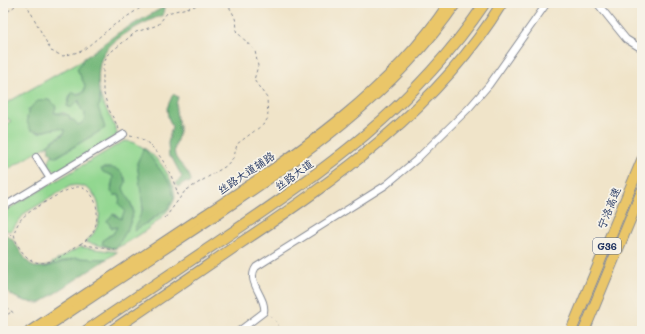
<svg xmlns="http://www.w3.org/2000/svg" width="645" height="334" viewBox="0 0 645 334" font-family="Mali,'LXGW WenKai TC',sans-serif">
<rect width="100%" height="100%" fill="#f7f3e8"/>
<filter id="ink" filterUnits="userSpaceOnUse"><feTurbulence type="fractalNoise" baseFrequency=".025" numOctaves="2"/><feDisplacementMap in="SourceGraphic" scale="8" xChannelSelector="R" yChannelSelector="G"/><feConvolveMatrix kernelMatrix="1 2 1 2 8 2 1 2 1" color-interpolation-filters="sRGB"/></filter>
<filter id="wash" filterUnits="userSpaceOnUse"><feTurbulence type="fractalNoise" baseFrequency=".012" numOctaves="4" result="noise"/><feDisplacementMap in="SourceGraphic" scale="16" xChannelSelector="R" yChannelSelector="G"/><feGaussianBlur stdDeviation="0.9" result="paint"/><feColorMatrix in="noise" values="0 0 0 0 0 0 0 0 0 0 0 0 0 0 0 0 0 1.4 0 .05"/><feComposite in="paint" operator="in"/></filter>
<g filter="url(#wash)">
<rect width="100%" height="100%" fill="#f0e4c9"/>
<g fill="#92d790" stroke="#568377" fill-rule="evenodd">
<polygon points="82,60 82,62 77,69 85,85 84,92 70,95 67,106 71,108 78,100 81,109 85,113 85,120 78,126 65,113 54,113 48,100 28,110 27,121 38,133 57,128 63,129 65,132 49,143 47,146 7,170 3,170 3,129 11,121 9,119 3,121 3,105"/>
<path d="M100,94C102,105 118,128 117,135L58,171L53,170L48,165L51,156L53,155L57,157L105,128L98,107L100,104Z"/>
<path d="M124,141C147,141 175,175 175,198C169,217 133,241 114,249L85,242C110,225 101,179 70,186L25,213L11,231L3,230V212ZM144,148L167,209L146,224L141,215L143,202L137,163ZM110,174L125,177C125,181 123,186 123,190C125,197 132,202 133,209C134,221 121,244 111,248L102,242L108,236L113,234L117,227L112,228L107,221L115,214L121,219L123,218L125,211L120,204V195H114L111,187L114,177Z"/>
<polygon points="80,247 117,252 107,259 75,258 45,267"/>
</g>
<g fill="#75b87a" stroke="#48746c">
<path d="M164,7L163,15C146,21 109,39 102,57C96,72 99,88 100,104L98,107L105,128L56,157L49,152L48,144L64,134L65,130C54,125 43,135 31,130C17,111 45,87 56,107L54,113L69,115L70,120H74L78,125C84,123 85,120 85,113L81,109L79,100L71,108L67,106L72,92L77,95L84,92L85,85L77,69L82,62V60L118,33Z"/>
<path d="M173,94L178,97C172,115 180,116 179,131C179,140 171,147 176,158C181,166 190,172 191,181L189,183L185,182L178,187L176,184L182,177L172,158L169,157L168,143L172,127L168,117L167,108Z"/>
<polygon points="144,148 170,183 174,198 167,209 134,231 143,208 137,163"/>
<path d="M103,168C114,167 123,169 126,182L123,188C126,196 132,203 133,211C134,218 121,243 115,248H111L102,244L104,239L113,234L117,227L112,228L107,221L113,214L121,219L125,211L119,204L120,195H114L111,192L113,176L103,172L101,169Z"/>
<path d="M3,233L12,239L27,261L34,267H47L75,258L107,259L40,303C27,303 10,298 3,286Z"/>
</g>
</g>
<g filter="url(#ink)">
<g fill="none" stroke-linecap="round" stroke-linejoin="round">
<g stroke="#868a94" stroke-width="8">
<g id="minor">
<polyline points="597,3 626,39 642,49"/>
<polyline points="36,157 50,179"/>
<polyline points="3,207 124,134"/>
<path d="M239,331L264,312C267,297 245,282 256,267L386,185L416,160L469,108L489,85L547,3"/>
</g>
</g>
<g stroke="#868a94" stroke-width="10">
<g id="major">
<path d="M29,331C88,292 147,253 205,214C294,155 389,93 448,3"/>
<path d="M42,331C97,294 153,257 208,221C300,159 394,96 457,3"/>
</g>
</g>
<g stroke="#868a94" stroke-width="12">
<g id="highway">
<path d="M86,331C131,301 176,270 221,240C325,170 414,108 485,3"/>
<path d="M111,331C153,303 195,274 236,246C337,179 438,108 502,3"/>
<polyline points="571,331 642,160"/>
<polyline points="584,331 642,191"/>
</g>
</g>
<g stroke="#868a94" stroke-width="1" stroke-dasharray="3 3" stroke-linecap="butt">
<polyline points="26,3 51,51 63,56 82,51 114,25 148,3"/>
<polyline points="3,15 19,3"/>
<polyline points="119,129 108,108 103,90 103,67 107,55 136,32 158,25 167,13 195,6 200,3"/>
<path d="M130,136C135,137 141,138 145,141C162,153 174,179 179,198"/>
<path d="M165,218L185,191L226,166L234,157L237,144L264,124L268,118L267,98L254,80L258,66L255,51L236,31C239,23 232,10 226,3"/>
<polyline points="3,232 14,236"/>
<path d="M80,244C85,241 89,238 92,234C101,219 99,191 79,187C71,185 31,210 23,217C19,221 16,227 14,233C15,241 19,249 25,255C42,274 64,254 80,244L115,250"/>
<polyline points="3,302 6,307 15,314"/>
<polyline points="270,316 276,321 281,331"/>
<polyline points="3,318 11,312"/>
</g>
<use href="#minor" stroke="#fff" stroke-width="6"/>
<use href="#major" stroke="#eac669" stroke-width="8"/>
<use href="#highway" stroke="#eac669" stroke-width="10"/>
</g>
</g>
<g text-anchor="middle" stroke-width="3.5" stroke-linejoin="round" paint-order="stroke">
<rect fill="#f7f3e8" stroke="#5d6a87" stroke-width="1" x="593" y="238" width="28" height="16" rx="3"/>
<g font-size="10" font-weight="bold" fill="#1b2f5e">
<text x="607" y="250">G36</text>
</g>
<g font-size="11" fill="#1b2f5e" stroke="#f7f3e8">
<text transform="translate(246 173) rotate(-34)" y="4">丝路大道辅路</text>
<text transform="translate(294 175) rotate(-36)" y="4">丝路大道</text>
<text transform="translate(609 208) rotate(-68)" y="4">宁洛高速</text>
</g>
</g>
<rect width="645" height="334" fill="none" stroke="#f7f3e8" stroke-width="16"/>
</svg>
